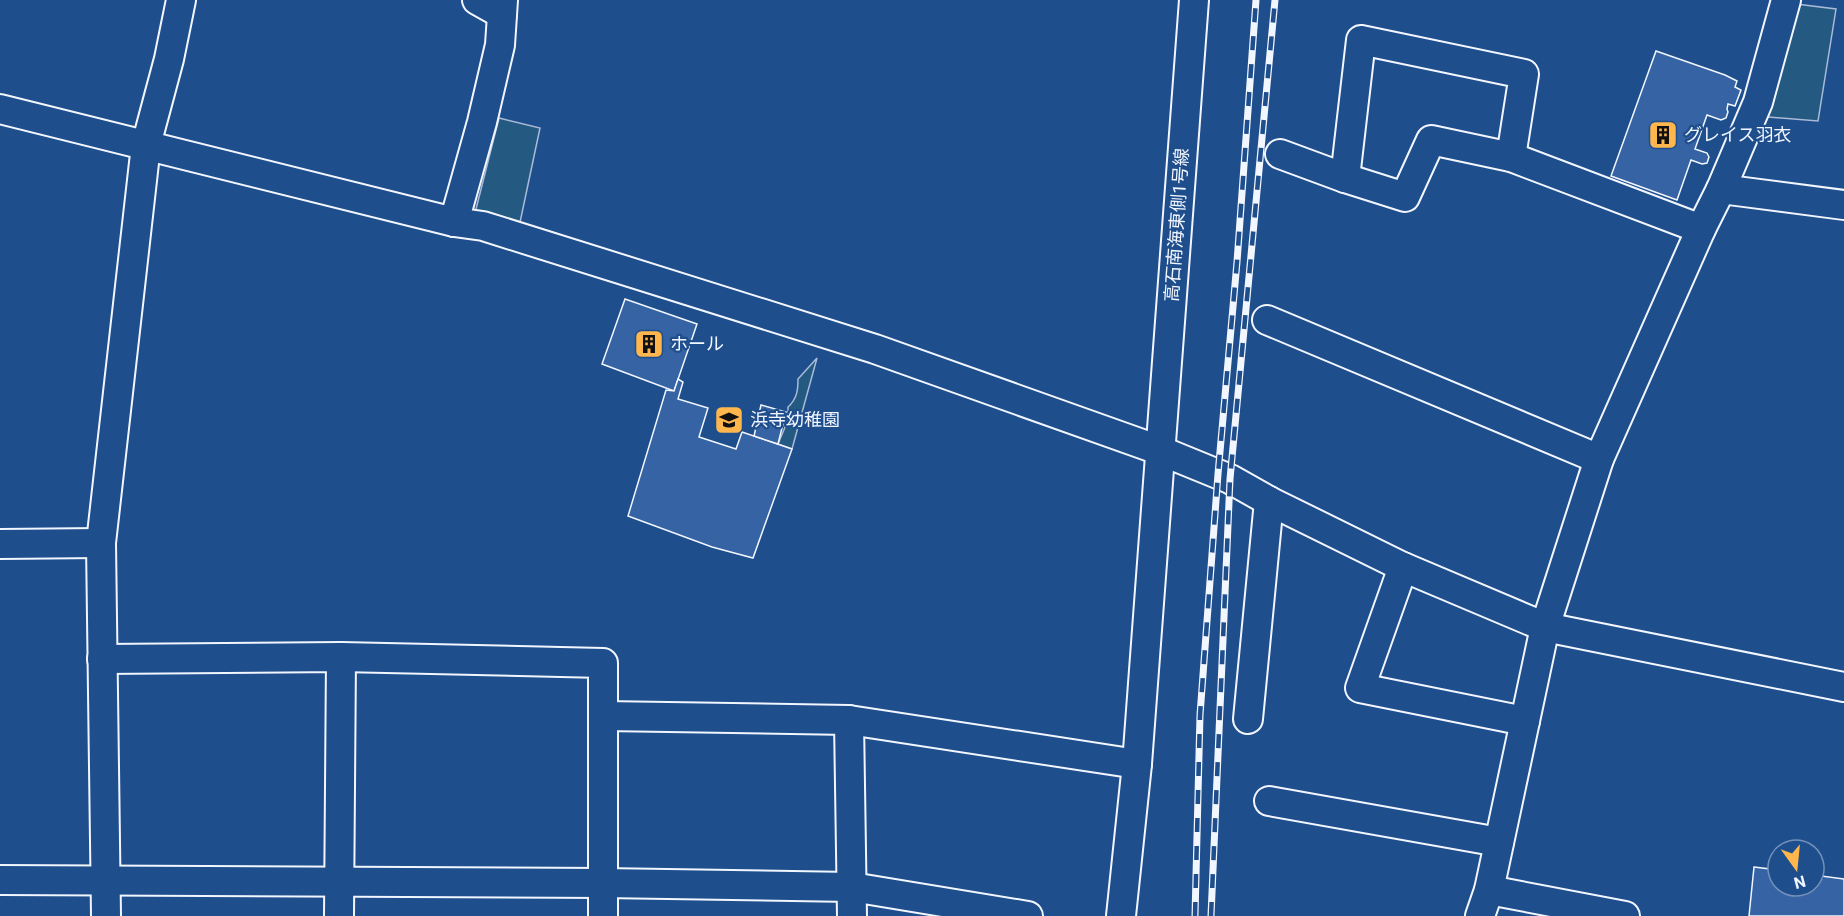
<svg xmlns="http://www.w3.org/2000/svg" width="1844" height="916" viewBox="0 0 1844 916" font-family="Roboto,'Noto Sans JP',sans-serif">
<rect width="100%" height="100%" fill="#1f4e8c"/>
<g fill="#245a82" stroke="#a8bbd7" stroke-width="1.5">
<polygon points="1796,4 1836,9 1818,121 1757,116"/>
<polygon points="499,118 540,128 519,227 474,217"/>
<path d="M817,358L792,449L778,444L788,420V407C797,399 798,390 798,379Z"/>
</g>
<g fill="#3563a3" stroke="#f2f6ff" stroke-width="1.5">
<polygon points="1656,51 1725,75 1737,81 1735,87 1741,90 1735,106 1728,104 1727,109 1728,112 1726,118 1721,120 1707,115 1695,149 1707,153 1709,157 1707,163 1702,164 1691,160 1677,200 1611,176"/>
<polygon points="625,299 697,324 674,391 602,364"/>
<polygon points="678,379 683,382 678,399 708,408 699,437 736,449 742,432 792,449 753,558 712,547 628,516 666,390 674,391"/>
<polygon points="761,405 786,412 778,444 754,436"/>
<polygon points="1754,867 1778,870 1778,886 1814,886 1814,875 1844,879 1844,916 1749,916"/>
</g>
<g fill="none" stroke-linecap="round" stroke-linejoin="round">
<g stroke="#f2f6ff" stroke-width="32">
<g id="minor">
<polyline points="477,0 502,14"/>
<polyline points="0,109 454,222 483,226 875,349 1159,450 1230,479 1269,501 1403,567 1545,627 1844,687"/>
<polyline points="1280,154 1345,178 1405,197 1431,140 1511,157 1701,229"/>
<polyline points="1345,178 1361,40 1524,74 1511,157"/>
<polyline points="1721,189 1844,205"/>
<polyline points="454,222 482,122 500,45 503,0"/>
<polyline points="1267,320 1599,459"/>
<polyline points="0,544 101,543"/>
<polyline points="1403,567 1360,688 1525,721"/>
<polyline points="102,659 341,657 603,663 603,916"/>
<polyline points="604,716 849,720 1137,764"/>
<polyline points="1248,719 1269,501"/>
<polyline points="849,720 852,916"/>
<polyline points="1269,801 1499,842"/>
<polyline points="0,880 603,883 852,887 1028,916"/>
<polyline points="1489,890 1625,916"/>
<polyline points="106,916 101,543 146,145 169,59 181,0"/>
<polyline points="339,916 341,657"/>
<polyline points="1121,916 1137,764 1194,0"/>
<polyline points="1480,916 1489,890 1545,627 1599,459 1701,229 1721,189 1758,102 1786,0"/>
</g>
</g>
<use href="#minor" stroke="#1f4e8c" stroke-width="28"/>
<g stroke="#f2f6ff" stroke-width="7">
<g id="rail">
<polyline points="1195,916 1200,715 1218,474 1237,262 1256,0"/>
<polyline points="1211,916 1230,479 1275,0"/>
</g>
</g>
<use href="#rail" stroke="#1f4e8c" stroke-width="4.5" stroke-dasharray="14" stroke-linecap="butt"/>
</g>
<defs>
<g id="building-square" transform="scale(1.5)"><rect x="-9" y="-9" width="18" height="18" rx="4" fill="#ffb74d" stroke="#1f4e8c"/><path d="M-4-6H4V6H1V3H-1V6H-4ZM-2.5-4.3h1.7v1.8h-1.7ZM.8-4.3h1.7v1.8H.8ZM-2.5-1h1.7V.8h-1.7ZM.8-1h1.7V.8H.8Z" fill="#111"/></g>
<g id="school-square" transform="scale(1.5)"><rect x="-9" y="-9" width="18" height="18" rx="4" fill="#ffb74d" stroke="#1f4e8c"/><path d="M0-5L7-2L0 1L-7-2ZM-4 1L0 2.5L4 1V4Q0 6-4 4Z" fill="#111"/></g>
</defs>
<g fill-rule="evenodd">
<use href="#building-square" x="1663" y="135"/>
<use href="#building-square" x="649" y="344"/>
<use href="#school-square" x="729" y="420"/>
</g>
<g text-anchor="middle" stroke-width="4.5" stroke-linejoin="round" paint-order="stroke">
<g font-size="18" fill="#f2f6ff" stroke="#1f4e8c" text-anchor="start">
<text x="1684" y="141">グレイス羽衣</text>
<text x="670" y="350">ホール</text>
<text x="750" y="426">浜寺幼稚園</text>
</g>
<g font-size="18" fill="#f2f6ff" stroke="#1f4e8c">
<text transform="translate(1177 225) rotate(-86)" y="6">高石南海東側1号線</text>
</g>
</g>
<g transform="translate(1796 868) rotate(165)"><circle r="28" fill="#1f4e8c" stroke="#7391ba" stroke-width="1.5"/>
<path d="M0-4.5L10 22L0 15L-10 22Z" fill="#ffb74d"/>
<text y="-9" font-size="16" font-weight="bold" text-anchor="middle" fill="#f2f6ff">N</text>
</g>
</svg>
